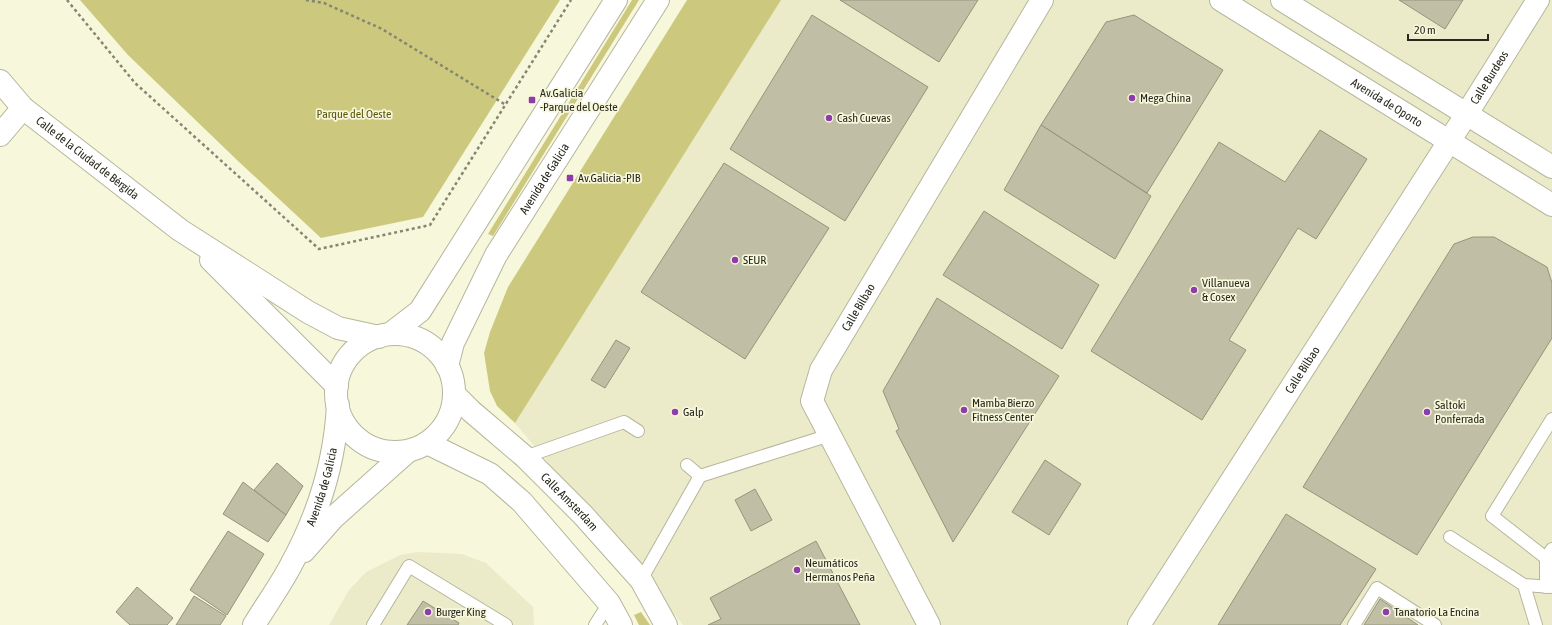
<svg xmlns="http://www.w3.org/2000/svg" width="1552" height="625" viewBox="0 0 1552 625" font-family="'Asap Condensed',sans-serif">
<rect width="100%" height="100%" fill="#f7f7dc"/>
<g fill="#ecebc9">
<polygon points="781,0 1552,0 1552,625 683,625 515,423"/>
<polygon points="417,552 462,554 486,563 533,607 534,625 329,625 349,590 366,572 400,555"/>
</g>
<g fill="#ccc97e">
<polygon points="80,0 560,0 423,217 321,238 238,161 128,55"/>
<polygon points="632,0 639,0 493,236 488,234"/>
<polygon points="687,0 781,0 515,423 497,406 490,391 484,353 490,332 508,287"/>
<polygon points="641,612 650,625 639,625 634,615"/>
</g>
<g fill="#c0bfa6" stroke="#95947b">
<polygon points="840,0 978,0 939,62"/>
<polygon points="1399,0 1463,0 1445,29"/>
<polygon points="812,15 928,87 845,221 730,149"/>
<polygon points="1134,15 1223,70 1147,193 1041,125 1106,22"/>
<polygon points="1041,125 1151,196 1115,259 1004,190"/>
<polygon points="1320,130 1367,159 1316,239 1298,228 1229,340 1246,350 1202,420 1091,351 1219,142 1285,182"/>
<polygon points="724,163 829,228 745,359 641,292"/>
<polygon points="984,211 1099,285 1062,349 943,275"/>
<polygon points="1473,237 1494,237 1547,267 1552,283 1552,338 1417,555 1303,487 1454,244"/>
<polygon points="937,298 1059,376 953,542 896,431 899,429 883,391"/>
<polygon points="616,340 630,348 605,388 591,380"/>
<polygon points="1045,460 1081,484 1049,535 1012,512"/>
<polygon points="277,463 303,486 286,515 254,490"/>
<polygon points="243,482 286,515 268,542 223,514"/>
<polygon points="755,489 772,520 751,531 735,500"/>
<polygon points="1286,514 1376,569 1340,625 1218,625"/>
<polygon points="228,531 264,554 227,615 190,590"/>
<polygon points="816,541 860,625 708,625 721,619 710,598"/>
<polygon points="137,587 173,618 167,625 130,625 116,612"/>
<polygon points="194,596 226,616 220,625 176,625"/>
<polygon points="1380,599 1418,625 1364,625"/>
<polygon points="423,601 459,623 458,625 407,625"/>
</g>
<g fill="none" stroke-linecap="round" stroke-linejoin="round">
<g stroke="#b6b69c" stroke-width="14">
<g id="lane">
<polyline points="525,457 624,422 638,431"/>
<polyline points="700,476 830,435"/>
<polyline points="1450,537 1524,585 1552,587"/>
<polyline points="1546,558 1492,516 1552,419"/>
<polyline points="641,580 700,476 687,465"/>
<polyline points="1524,585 1536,625"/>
<polyline points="1546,587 1546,558 1552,549"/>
<polyline points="373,625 409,566 506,625"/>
<polyline points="595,625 609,603"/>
<polyline points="1354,625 1377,588 1435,625"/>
</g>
</g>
<g stroke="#b6b69c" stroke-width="24">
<g id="street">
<path id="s1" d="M1221,0L1552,205"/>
<polyline points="1282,0 1552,167"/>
<polyline points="0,135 23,108"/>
<path id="s2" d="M929,625L812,401L821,370L1042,0"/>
<path id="s3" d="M1139,625L1466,115L1538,0"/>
</g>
</g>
<g stroke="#b6b69c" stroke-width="24">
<g id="secondary">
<path id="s4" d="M0,81L23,108L180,230L308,312L338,328L379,337"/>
<polyline points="211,260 337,386"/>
<polyline points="390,334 420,311 616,0"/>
<circle cx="395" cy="393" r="59"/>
<path id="s5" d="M447,366L453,343L496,255L658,0"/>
<path id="s6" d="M454,394L471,411L525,457L583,515L641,580L666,625"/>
<polyline points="427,443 490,474 522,502 609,603 621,625"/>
<polyline points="304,551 333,518 408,451"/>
<path id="s7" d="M254,625C266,605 280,586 291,565C318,516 335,461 338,405"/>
</g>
</g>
<g stroke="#858574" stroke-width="2.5" stroke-dasharray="3 3" stroke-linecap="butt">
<polyline points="67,0 135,83 319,249 430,225 571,0"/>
<polyline points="306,0 324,3 382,29 506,105"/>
</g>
<use href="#lane" stroke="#fff" stroke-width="12"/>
<use href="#street" stroke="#fff" stroke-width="22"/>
<use href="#secondary" stroke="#fff" stroke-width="22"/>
</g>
<g fill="#8f3cab" stroke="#f7f7dc" stroke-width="1.5">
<circle cx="1132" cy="98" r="4"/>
<rect x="528" y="96" width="8" height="8" rx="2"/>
<circle cx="829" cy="118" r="4"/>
<rect x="566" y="174" width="8" height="8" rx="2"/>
<circle cx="735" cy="260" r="4"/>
<circle cx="1194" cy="290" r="4"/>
<circle cx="964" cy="410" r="4"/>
<circle cx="675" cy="412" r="4"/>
<circle cx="1427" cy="412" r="4"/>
<circle cx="797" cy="570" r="4"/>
<circle cx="428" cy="612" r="4"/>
<circle cx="1386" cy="612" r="4"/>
</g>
<g text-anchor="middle" stroke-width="3.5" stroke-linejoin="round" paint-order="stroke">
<g font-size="12" fill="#28281e" stroke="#f7f7dc">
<text dy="4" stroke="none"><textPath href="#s3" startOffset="650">Calle Burdeos</textPath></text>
<text dy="4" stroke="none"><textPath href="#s1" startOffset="195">Avenida de Oporto</textPath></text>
<text dy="4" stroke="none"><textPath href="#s4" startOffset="117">Calle de la Ciudad de Bérgida</textPath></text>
<text dy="4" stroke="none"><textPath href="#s5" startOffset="212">Avenida de Galicia</textPath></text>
<text dy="4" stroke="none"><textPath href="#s2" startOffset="358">Calle Bilbao</textPath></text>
<text dy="4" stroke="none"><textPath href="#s3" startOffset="303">Calle Bilbao</textPath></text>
<text dy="4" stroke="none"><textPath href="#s7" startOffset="155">Avenida de Galicia</textPath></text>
<text dy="4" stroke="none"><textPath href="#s6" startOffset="158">Calle Amsterdam</textPath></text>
</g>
<g font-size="12" fill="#28281e" stroke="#f7f7dc" text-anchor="start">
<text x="540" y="97">Av.Galicia<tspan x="540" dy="14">-Parque del Oeste</tspan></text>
<text x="1140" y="102">Mega China</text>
<text x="837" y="122">Cash Cuevas</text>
<text x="578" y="182">Av.Galicia -PIB</text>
<text x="743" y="264">SEUR</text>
<text x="1202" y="287">Villanueva<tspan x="1202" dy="14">&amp; Cosex</tspan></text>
<text x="972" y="407">Mamba Bierzo<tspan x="972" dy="14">Fitness Center</tspan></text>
<text x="1435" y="409">Saltoki<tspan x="1435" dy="14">Ponferrada</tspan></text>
<text x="683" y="416">Galp</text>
<text x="805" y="567">Neumáticos<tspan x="805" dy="14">Hermanos Peña</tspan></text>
<text x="436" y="616">Burger King</text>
<text x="1394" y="616">Tanatorio La Encina</text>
</g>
<g font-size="12" fill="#595506" stroke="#f7f7dc">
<text x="354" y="118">Parque del Oeste</text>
</g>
</g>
<path d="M1408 34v6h80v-6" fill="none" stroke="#28281e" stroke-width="2"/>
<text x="1414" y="34" font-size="12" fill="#28281e" stroke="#f7f7dc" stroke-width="3" paint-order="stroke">20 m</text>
</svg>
